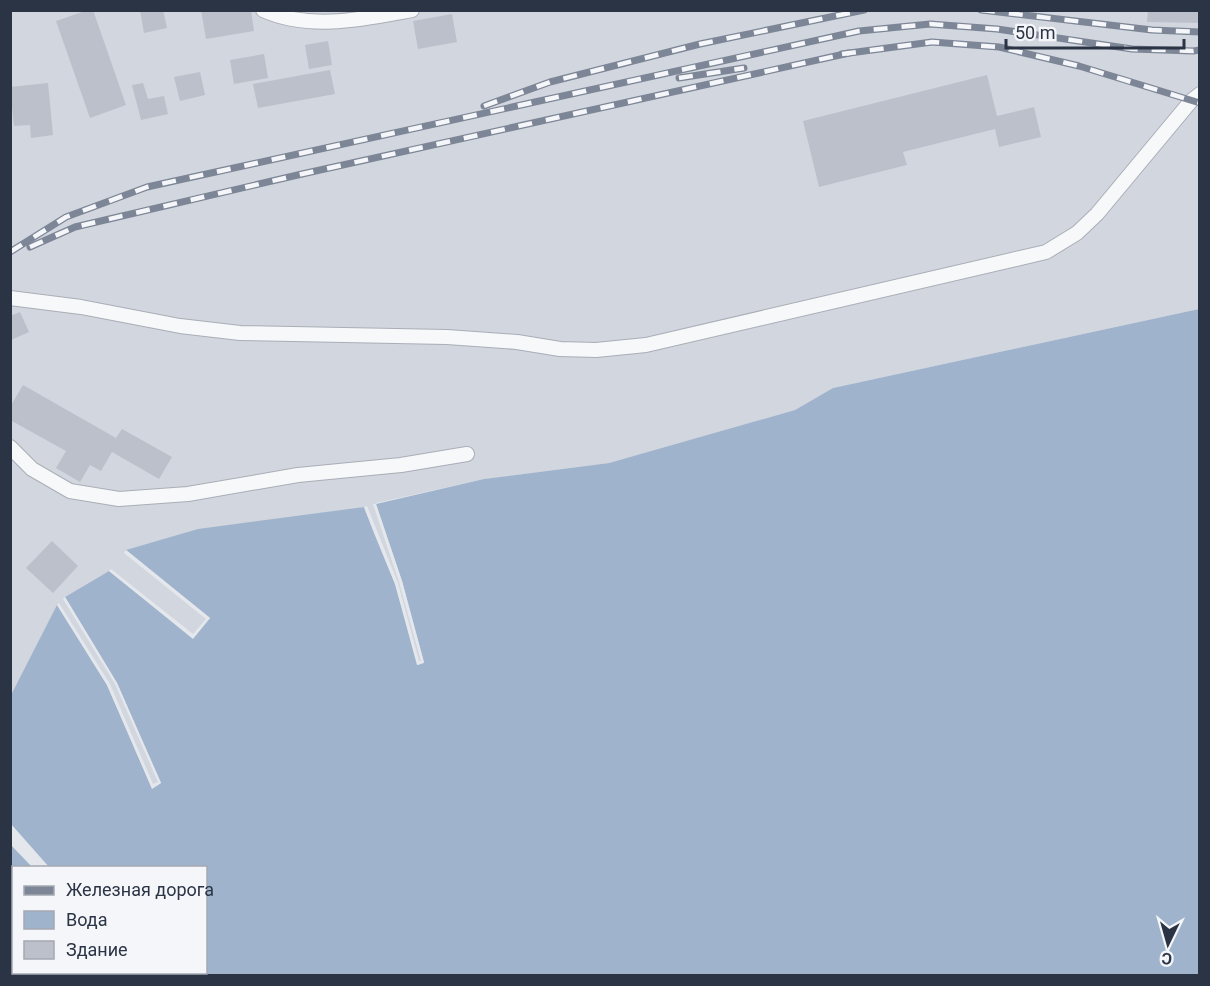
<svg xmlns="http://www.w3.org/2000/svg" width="1210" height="986" viewBox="0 0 1210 986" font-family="Roboto,sans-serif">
<rect width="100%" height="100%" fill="#e4e7ec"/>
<polygon fill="#d2d6de" points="10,11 1199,11 1199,309 833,388 795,410 609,463 484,479 376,503 402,581 424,663 417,665 364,507 127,551 210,618 193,639 109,571 65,597 117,683 161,783 152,789 107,685 57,606 11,695"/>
<polygon fill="#9fb4cc" points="1199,309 1199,975 11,975 10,844 32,867 14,868 14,972 206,972 206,868 49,867 11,824 11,695 57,605 107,685 152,788 161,783 117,683 65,597 109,571 193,638 210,618 126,550 198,529 364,507 395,584 418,665 424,662 402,581 376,504 484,479 609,463 795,410 833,388"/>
<g fill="#e4e7ec">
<polygon points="373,504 376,504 402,581 424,663 417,665 395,584 374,533 364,507 367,506 398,583 419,661 421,661 399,582"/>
<polygon points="126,550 210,618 193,639 109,571 111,569 193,634 206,619 124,553"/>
<polygon points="65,597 117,683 161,783 152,789 107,685 57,605 59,603 110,684 153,784 158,782 115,684 63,599"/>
</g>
<g fill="#bbc0ca">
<polygon points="88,10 93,10 126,105 90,118 56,21"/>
<polygon points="140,10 163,10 167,28 144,33"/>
<polygon points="201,10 251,10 254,31 206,39"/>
<polygon points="1148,10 1200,10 1200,23 1147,22"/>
<polygon points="452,14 457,42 418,49 413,21"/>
<polygon points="328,41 332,65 309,69 305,45"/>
<polygon points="264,54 268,78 234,84 230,60"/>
<polygon points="330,70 335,94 258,108 253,84"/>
<polygon points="200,72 205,95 180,101 174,77"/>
<polygon points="987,75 997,116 1034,107 1041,137 999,147 995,129 903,152 907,165 819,187 803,121"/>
<polygon points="48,83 53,135 31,138 30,125 14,126 10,87"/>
<polygon points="143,83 148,99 164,96 168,114 141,120 132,85"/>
<polygon points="20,312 29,332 11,340 10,316"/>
<polygon points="23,385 116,438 122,429 172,457 159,479 112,452 101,471 90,465 80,482 56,468 66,451 10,420 10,407"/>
<polygon points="52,541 78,566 53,593 26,568"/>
</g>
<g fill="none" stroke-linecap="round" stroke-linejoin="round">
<g stroke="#a9aeb7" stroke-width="16">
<g id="service">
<path d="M263,10C310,31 363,19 412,10"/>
<polyline points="10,298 81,307 180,326 240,333 447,337 517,342 560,349 596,350 646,345 1046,252 1077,233 1097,214 1191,101 1200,94"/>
<polyline points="10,447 32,469 70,491 119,499 188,494 298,475 401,465 467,454"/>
</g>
</g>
<use href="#service" stroke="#f7f8fa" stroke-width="14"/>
<g stroke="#7d8696" stroke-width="7">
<g id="rail">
<polyline points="981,10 1152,30 1200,32"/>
<polyline points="842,54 932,42 999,47 1079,66 1200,103"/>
<polyline points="679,78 744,68"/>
<polyline points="484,106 550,82 700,44 864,10"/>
<polyline points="30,247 75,227 302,174 849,53"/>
<polyline points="10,252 66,217 147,187 859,31 930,24 997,29 1132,49 1193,51 1200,50"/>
</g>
</g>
<use href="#rail" stroke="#f4f6f9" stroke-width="4.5" stroke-dasharray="14" stroke-linecap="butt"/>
</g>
<rect width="1210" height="986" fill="none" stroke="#2b3445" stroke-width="24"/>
<rect x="12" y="866" width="195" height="108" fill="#f4f6f9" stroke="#a4a8b1" stroke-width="1.5"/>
<rect x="24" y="886" width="30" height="9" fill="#7d8696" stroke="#a4a8b1" stroke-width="1.5"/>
<text x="66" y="896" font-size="18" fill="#2b3445">Железная дорога</text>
<rect x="24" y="911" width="30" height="18" fill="#9fb4cc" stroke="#a4a8b1" stroke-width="1.5"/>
<text x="66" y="926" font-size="18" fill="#2b3445">Вода</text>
<rect x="24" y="941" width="30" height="18" fill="#bbc0ca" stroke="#a4a8b1" stroke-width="1.5"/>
<text x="66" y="956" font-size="18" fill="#2b3445">Здание</text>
<g transform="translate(1168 944) rotate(185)" stroke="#f4f6f9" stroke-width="4.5" paint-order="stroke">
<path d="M0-4.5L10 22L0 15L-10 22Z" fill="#2b3445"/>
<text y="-9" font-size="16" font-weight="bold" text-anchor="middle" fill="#2b3445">С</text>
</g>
<path d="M1006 39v9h178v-9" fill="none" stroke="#2b3445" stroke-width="3"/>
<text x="1015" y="39" font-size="18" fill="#2b3445" stroke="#f4f6f9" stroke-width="4.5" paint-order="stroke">50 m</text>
</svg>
